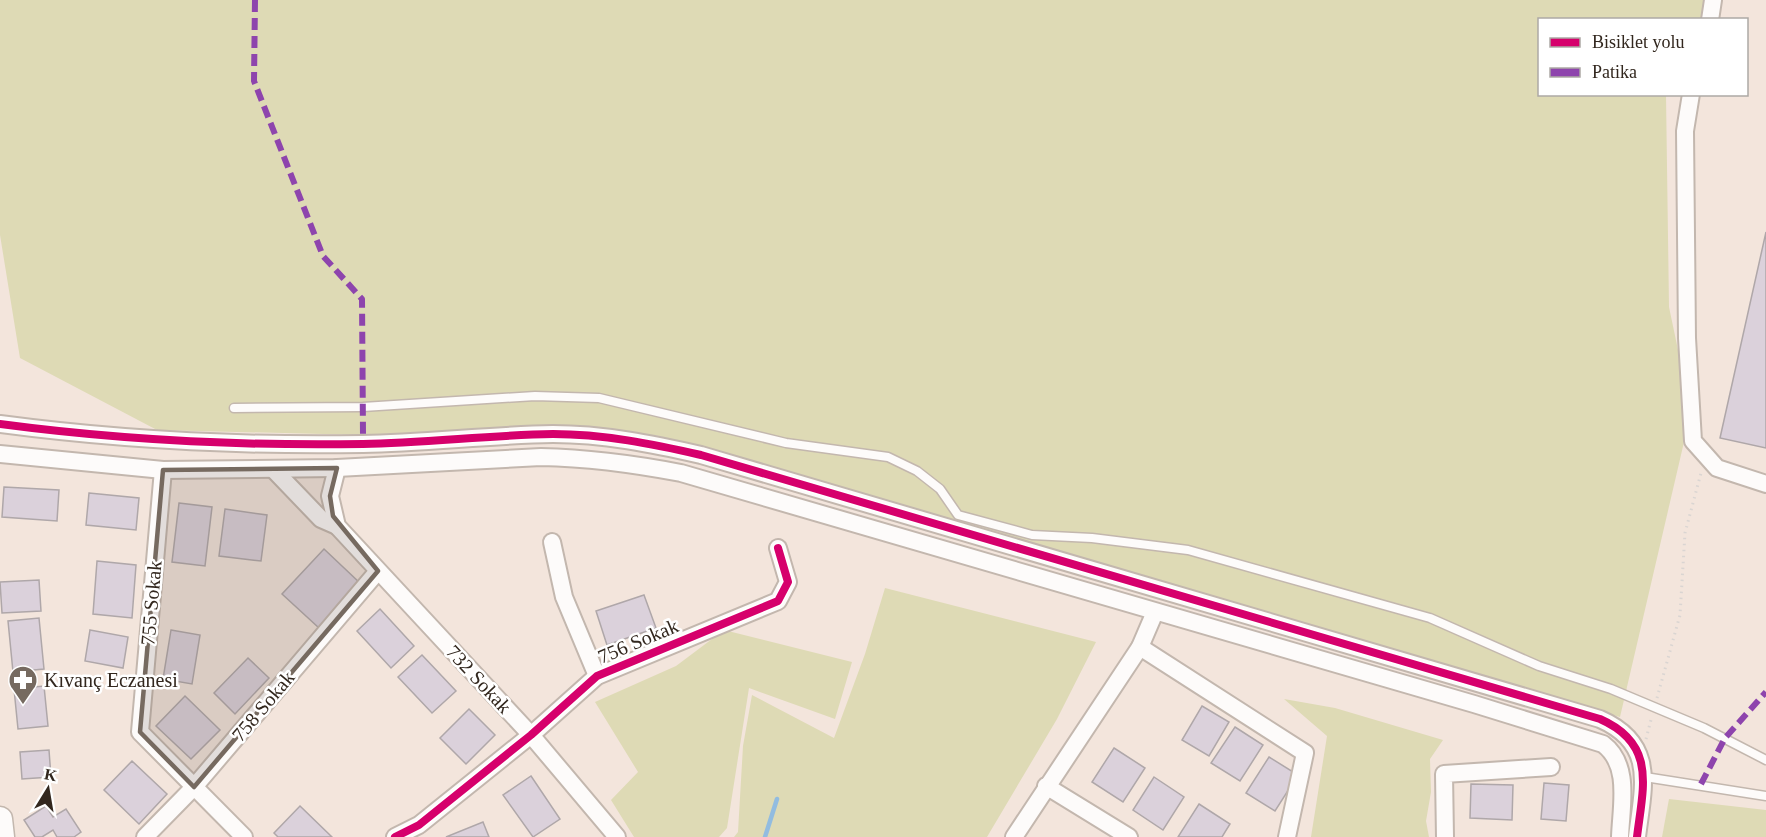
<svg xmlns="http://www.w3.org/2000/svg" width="1766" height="837" viewBox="0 0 1766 837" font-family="'Times New Roman',serif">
<rect width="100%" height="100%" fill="#f3e5dc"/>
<g fill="#dedab5">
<polygon points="0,0 1712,0 1710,19 1540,20 1540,94 1666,95 1669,307 1691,412 1620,717 659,436 578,426 363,435 157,430 20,358 0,235"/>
<polygon points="885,588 1096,642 1057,719 987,837 734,837 738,832 743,746 752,695 834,738 865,654"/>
<polygon points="724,630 852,662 835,719 749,688 727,828 719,837 634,837 611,800 638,772 595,702 676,666"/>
<polygon points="1284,699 1335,708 1443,740 1430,759 1431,792 1426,821 1429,837 1311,837 1327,736"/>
<polygon points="1669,799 1766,810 1766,837 1662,837"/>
</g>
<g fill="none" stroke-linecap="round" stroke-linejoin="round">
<polyline stroke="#92bce0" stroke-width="4.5" points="765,837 777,799"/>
</g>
<g fill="#dbd1db" stroke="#afa7a9" stroke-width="1.5">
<polygon points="1766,232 1766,448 1720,438"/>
<polygon points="4,487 59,490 57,521 2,517"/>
<polygon points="89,493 139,498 136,530 86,525"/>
<polygon points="179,503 212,507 205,566 172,562"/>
<polygon points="225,509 267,515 261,561 219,556"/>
<polygon points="324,549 361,584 319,628 282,594"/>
<polygon points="97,561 136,565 132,618 93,614"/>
<polygon points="39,580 41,611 2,613 0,582"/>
<polygon points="644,595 656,628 607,645 596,611"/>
<polygon points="380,609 414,646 391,668 357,631"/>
<polygon points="39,618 44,669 13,672 8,621"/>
<polygon points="90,630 128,637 123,668 85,661"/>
<polygon points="171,630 200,635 192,684 163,679"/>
<polygon points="422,655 456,691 432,713 398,677"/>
<polygon points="248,658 269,678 235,714 214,693"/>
<polygon points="44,686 48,726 18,729 14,689"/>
<polygon points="185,696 220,730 191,759 156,726"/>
<polygon points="1202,706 1229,722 1209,756 1182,740"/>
<polygon points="469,709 495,735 466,764 440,738"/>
<polygon points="1235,727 1263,745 1240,781 1211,763"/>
<polygon points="1114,748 1145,768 1123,802 1092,782"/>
<polygon points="49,750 51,777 22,779 20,752"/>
<polygon points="1269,757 1298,775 1275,811 1246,793"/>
<polygon points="132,761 167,794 139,824 104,790"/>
<polygon points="531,776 560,819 533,837 503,795"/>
<polygon points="1154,777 1184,797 1163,830 1133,810"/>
<polygon points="1544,783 1569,785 1566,821 1541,819"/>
<polygon points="1471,784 1513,785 1512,820 1470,818"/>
<polygon points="1199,804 1230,824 1222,837 1178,837"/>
<polygon points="46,806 53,817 66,809 81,832 74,837 57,837 53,830 42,837 35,837 24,820"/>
<polygon points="300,806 332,837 278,837 274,833"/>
<polygon points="483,822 489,837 446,837"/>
</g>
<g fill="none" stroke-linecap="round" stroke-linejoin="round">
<g stroke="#c3b7ae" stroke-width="11">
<g id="lane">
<polyline points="234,408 363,407 535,396 599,398 786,443 888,457 917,471 940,489 958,515 1032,535 1092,538 1188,550 1430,618 1539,666 1611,689 1704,728 1766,760"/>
<polyline points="1645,777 1766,796"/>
</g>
</g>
<g stroke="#c3b7ae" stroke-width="20">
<g id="street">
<polyline points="1710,20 1713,0"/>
<polyline points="1691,94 1685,131 1687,338 1693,441 1717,468 1766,484"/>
<path d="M0,424C120,440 241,446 363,444C426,443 490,435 553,434C603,434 653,444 701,455L1600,719C1657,744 1643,787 1637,837"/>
<path d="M0,454L163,470L337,468L541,457C589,458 634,464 681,473L1474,704L1603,744C1631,765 1621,806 1620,837"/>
<polyline points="337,468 330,496 337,526 531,735 617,837"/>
<polyline points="273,469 321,519 337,526"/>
<polyline points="163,470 140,732 244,837"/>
<polyline points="552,542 564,597 597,676"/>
<polyline points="1140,647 1305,753 1287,837"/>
<polyline points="1046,786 1129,837"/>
<polyline points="145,837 194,787 378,571"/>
<polyline points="395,837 419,825 531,735 597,676 778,601 788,582 778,548"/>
<polyline points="1014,837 1140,647 1155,612"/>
<polyline points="1445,837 1444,774 1551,767"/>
</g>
</g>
<g stroke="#c3b7ae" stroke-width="27">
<polyline id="secondary" points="0,819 2,837"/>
</g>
<g stroke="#dad5d2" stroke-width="3" stroke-dasharray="1.5 4.5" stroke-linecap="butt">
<polyline points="1657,698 1680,615 1685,533 1701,473"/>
<polyline points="1646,739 1652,716"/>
</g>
<use href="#lane" stroke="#fdfbfa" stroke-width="8"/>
<use href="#street" stroke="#fdfbfa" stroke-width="16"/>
<use href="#secondary" stroke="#fdfbfa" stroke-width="24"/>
<g stroke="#8e44ad" stroke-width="6" stroke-dasharray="12 6" stroke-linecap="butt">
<polyline points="255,0 254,81 323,256 362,299 363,435"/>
<polyline points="1701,784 1725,738 1766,692"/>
</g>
<g stroke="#fff" stroke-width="11">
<g id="cycleway">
<path d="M0,424C120,440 241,446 363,444C426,443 490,435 553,434C603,434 653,444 701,455L1600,719C1657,744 1643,787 1637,837"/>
<polyline points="395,837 419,825 531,735 597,676 778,601 788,582 778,548"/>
</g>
</g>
<use href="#cycleway" stroke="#d6006c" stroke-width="8"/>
</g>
<path fill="#766a60" fill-opacity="0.2" stroke="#766a60" stroke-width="4.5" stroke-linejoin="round" d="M337,468L330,496L333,516L378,571L194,787L140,732L163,470Z"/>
<defs>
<g id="pharmacy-pin" transform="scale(1.5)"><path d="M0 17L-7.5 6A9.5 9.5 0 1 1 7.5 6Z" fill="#766a60" stroke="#fff"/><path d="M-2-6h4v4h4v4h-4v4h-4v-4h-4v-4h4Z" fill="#fff"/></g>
</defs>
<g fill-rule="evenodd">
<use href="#pharmacy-pin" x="23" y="680"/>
</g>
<g text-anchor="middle" stroke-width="5" stroke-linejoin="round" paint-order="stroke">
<g font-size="20" fill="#32271e" stroke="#fff">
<text transform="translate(151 603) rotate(-85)" y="7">755 Sokak</text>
<text transform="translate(638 641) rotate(-23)" y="7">756 Sokak</text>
<text transform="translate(479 679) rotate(47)" y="7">732 Sokak</text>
<text transform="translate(263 706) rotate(-50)" y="7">758 Sokak</text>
</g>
<g font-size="20" fill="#32271e" stroke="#fff" text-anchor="start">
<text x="44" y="687">Kıvanç Eczanesi</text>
</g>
</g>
<rect x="1538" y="18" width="210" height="78" fill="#ffffff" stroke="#ada9a5" stroke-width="1.5"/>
<rect x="1550" y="38" width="30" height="9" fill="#d6006c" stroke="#ada9a5" stroke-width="1.5"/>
<text x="1592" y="48" font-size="18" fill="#32271e">Bisiklet yolu</text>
<rect x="1550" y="68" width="30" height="9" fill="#8e44ad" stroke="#ada9a5" stroke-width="1.5"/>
<text x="1592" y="78" font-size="18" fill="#32271e">Patika</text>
<g transform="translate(48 789) rotate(11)" stroke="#ffffff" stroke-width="4.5" paint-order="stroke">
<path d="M0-4.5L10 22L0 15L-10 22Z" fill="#32271e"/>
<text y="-9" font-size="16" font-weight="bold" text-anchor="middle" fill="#32271e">K</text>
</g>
</svg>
